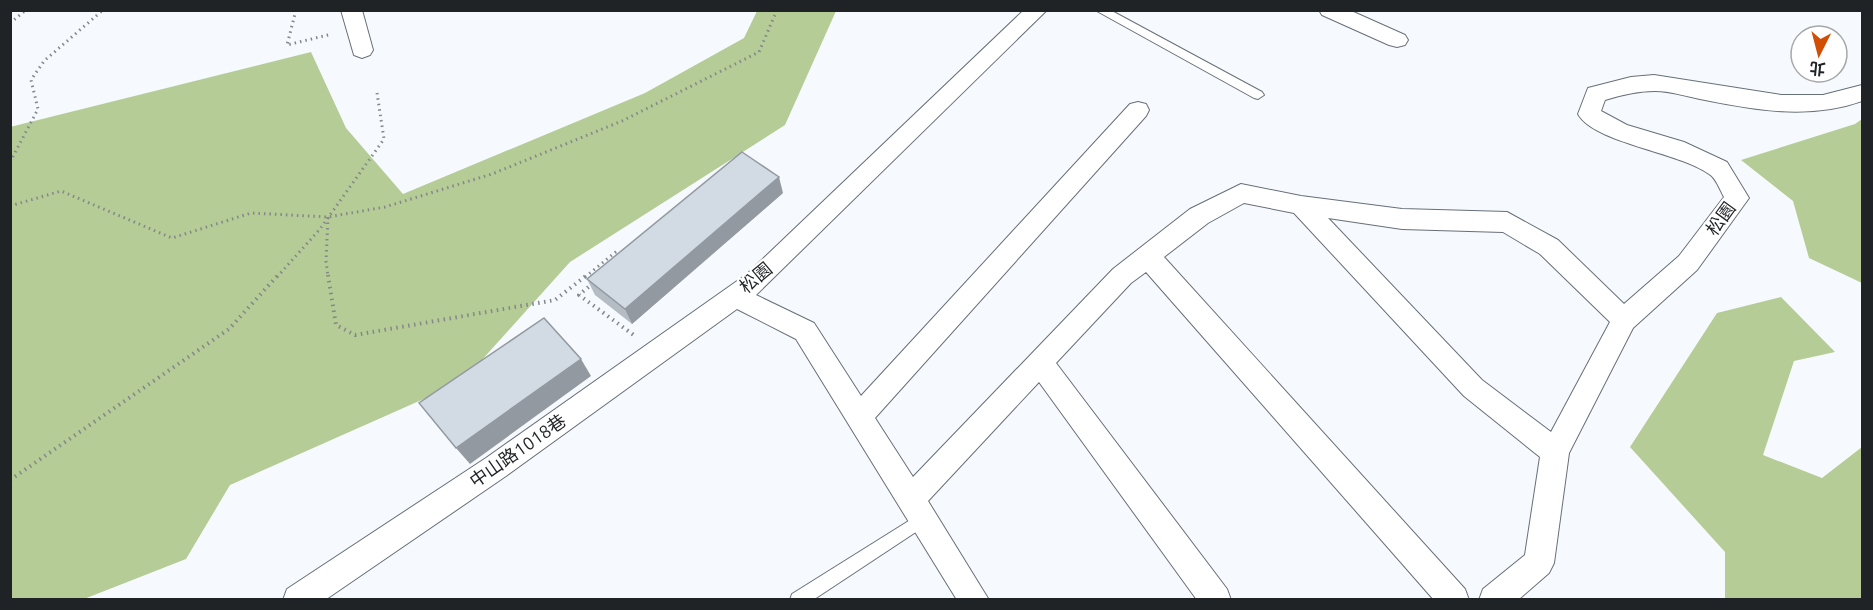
<svg xmlns="http://www.w3.org/2000/svg" width="1873" height="610" viewBox="0 0 1873 610" font-family="Ubuntu,'Noto Sans TC',sans-serif">
<rect width="100%" height="100%" fill="#f6fafe"/>
<g fill="#b5cc96">
<polygon points="757,11 836,11 785,125 570,262 462,382 230,485 186,559 84,599 11,599 10,127 311,52 346,128 403,194 645,93 744,38"/>
<polygon points="1862,119 1862,283 1809,258 1793,201 1741,160 1855,124"/>
<polygon points="1781,297 1835,352 1794,361 1763,455 1822,478 1862,447 1862,599 1725,599 1725,552 1630,447 1717,313"/>
</g>
<g fill="none" stroke-linecap="round" stroke-linejoin="round">
<g stroke="#676f77" stroke-width="2">
<g id="service">
<polygon points="1095,10 1110,10 1262,92 1264,95 1258,99 1254,98"/>
<polygon points="923,512 928,514 931,519 928,524 813,600 790,600 792,594"/>
</g>
</g>
<g stroke="#676f77" stroke-width="2">
<g id="minor">
<polygon points="341,10 362,10 373,50 370,55 362,58 354,55"/>
<path d="M1024,10H1047L756,295L814,323L861,396L1130,104L1138,102L1146,104L1149,110L1146,116L875,418L913,477L1113,269L1190,209L1241,184L1301,196L1402,209L1507,212L1558,240L1624,304L1679,256L1724,197C1720,190 1716,178 1709,174C1679,152 1594,143 1578,114L1588,88L1631,77L1654,75L1781,95H1823L1862,85V101C1809,120 1754,110 1700,99C1685,96 1670,91 1655,91C1638,91 1621,95 1605,100L1601,111L1627,125L1684,142L1727,162L1749,198L1697,270L1633,328L1569,453L1554,563L1549,573L1518,600H1479L1483,589L1525,555L1540,457L1464,396L1294,213L1244,203L1208,223L1164,257L1465,589L1469,600H1434L1146,272L1131,283L1056,363L1227,589L1231,600H1197L1039,382L928,501L989,600H957L796,339L737,309L506,476L325,600H283L287,589L486,458L747,274ZM1328,218L1402,229L1503,232L1540,254L1610,322L1551,432L1482,380Z"/>
<polygon points="1319,10 1349,10 1405,35 1408,40 1405,45 1397,47 1389,45 1322,15"/>
</g>
</g>
<g stroke="#84888b" stroke-width="3" stroke-dasharray="1.5 4" stroke-linecap="butt">
<polyline points="296,10 287,45 332,34"/>
<polyline points="10,23 26,10"/>
<polyline points="10,162 38,109 31,80 44,61 103,10"/>
<polyline points="10,206 61,191 172,238 251,213 328,217 385,207 492,174 622,121 759,52 777,10"/>
<polyline points="328,217 326,261 328,277"/>
<polyline points="277,277 320,229 384,139 377,93"/>
<polyline points="585,277 617,251 622,255"/>
</g>
<g stroke="#84888b" stroke-width="4" stroke-dasharray="1.5 4.5" stroke-linecap="butt">
<polyline points="328,275 336,325 355,335 555,300 587,275"/>
<polyline points="593,283 579,295 635,336"/>
<polyline points="10,480 229,329 278,275"/>
</g>
<use href="#service" fill="#fff" fill-rule="evenodd"/>
<use href="#minor" fill="#fff" fill-rule="evenodd"/>
</g>
<polygon fill="#b5bcc4" points="783,193 632,324 595,295 587,279"/>
<g fill="#9399a0">
<polygon points="779,177 783,193 632,324 625,309"/>
<polygon points="581,359 591,376 470,464 456,448"/>
</g>
<g fill="#d2dbe4" stroke="#9399a0" stroke-width="1.5">
<polygon points="742,152 779,177 625,309 587,279"/>
<polygon points="544,318 581,359 456,448 419,403"/>
</g>
<g text-anchor="middle" stroke-width="4.5" stroke-linejoin="round" paint-order="stroke">
<g font-size="18" fill="#1f2326" stroke="#fff">
<text transform="translate(1721 219) rotate(-54)" y="6">松園</text>
<text transform="translate(756 278) rotate(-40)" y="6">松園</text>
<text transform="translate(518 451) rotate(-35)" y="6">中山路1018巷</text>
</g>
</g>
<rect width="1873" height="610" fill="none" stroke="#1f2326" stroke-width="24"/>
<g transform="translate(1819 54) rotate(186)"><circle r="28" fill="#ffffff" stroke="#a5a7a8" stroke-width="1.5"/>
<path d="M0-4.5L10 22L0 15L-10 22Z" fill="#d24e04"/>
<text y="-9" font-size="16" font-weight="bold" text-anchor="middle" fill="#1f2326">北</text>
</g>
</svg>
